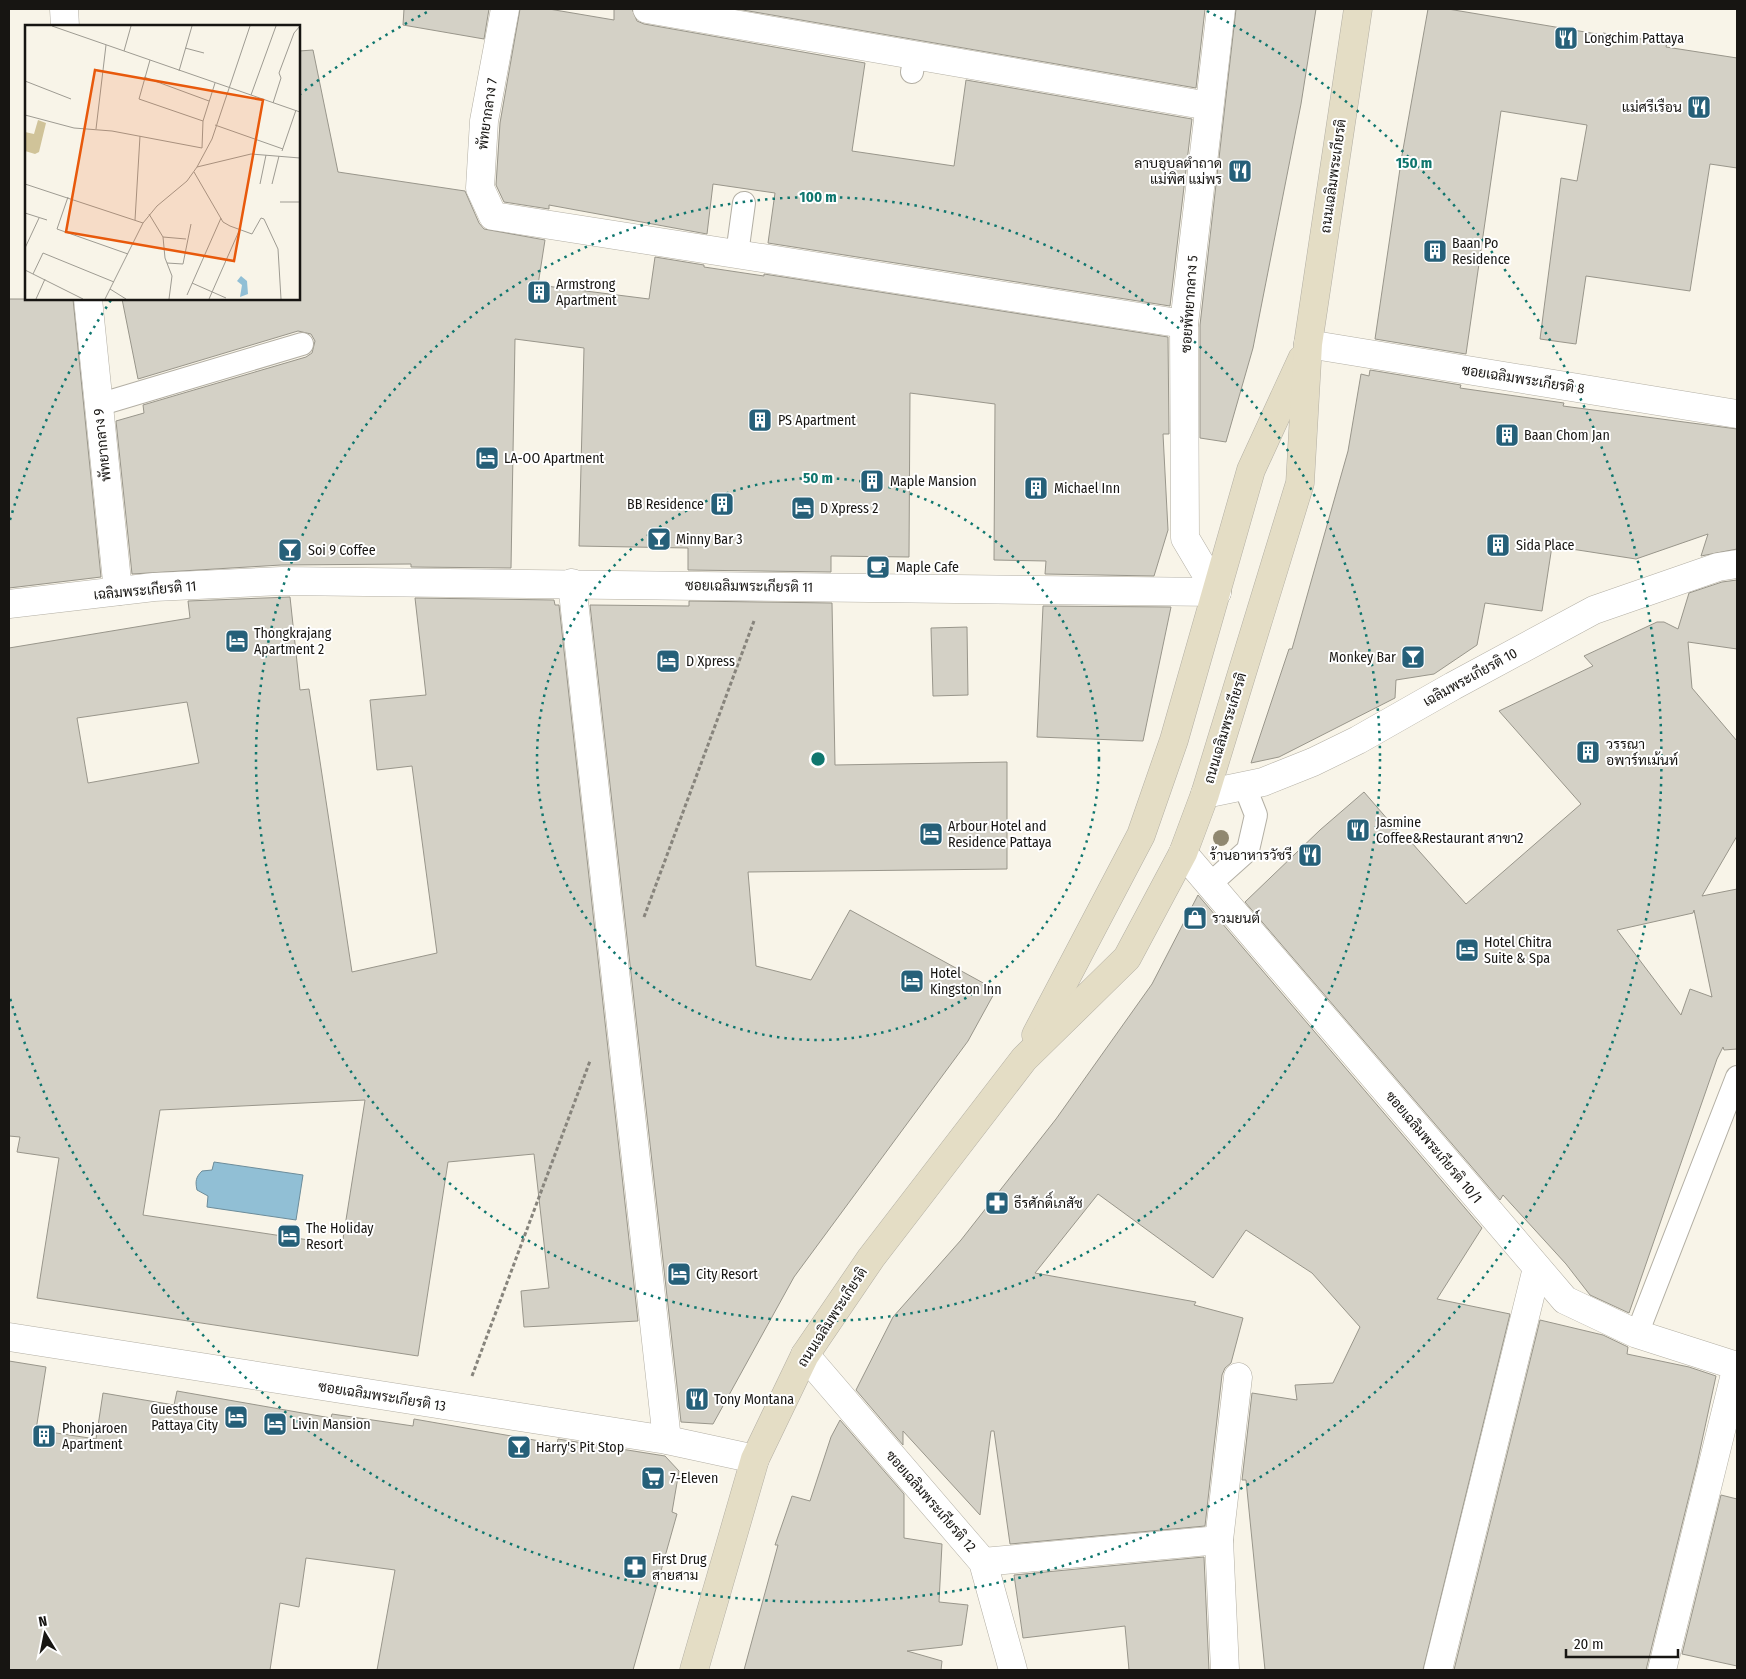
<svg xmlns="http://www.w3.org/2000/svg" width="1746" height="1679" viewBox="0 0 1746 1679" font-family="'Fira Sans Condensed',Sarabun,sans-serif">
<rect width="100%" height="100%" fill="#f8f4e8"/>
<path fill="#91bfd5" stroke="#6c8c9a" d="M214,1162L303,1175L296,1220L207,1207L208,1196L197,1190C195,1181 196,1177 202,1171L212,1170Z"/>
<g fill="#d4d1c6" stroke="#99968b" fill-rule="evenodd">
<polygon points="404,9 489,9 484,39 403,25"/>
<polygon points="520,9 549,9 614,20 614,9 632,9 637,21 644,24 865,63 852,151 954,166 966,80 1192,119 1170,306 768,243 775,193 713,184 707,234 549,205 549,209 504,202 496,185 500,123"/>
<polygon points="737,9 1205,9 1196,88"/>
<polygon points="1236,9 1316,9 1301,104 1253,348 1226,442 1200,438 1200,325"/>
<polygon points="1428,9 1448,9 1603,35 1603,33 1667,43 1666,47 1737,58 1737,168 1710,164 1690,291 1586,276 1576,344 1540,339 1561,178 1577,181 1587,125 1501,111 1466,354 1375,339 1402,155"/>
<polygon points="313,50 338,172 465,191 479,223 484,229 545,240 538,285 649,299 655,257 704,265 704,267 764,276 764,274 1168,337 1169,434 1163,434 1168,530 1154,576 1045,574 1046,561 994,560 995,404 910,393 909,557 831,556 831,572 688,570 688,548 579,546 584,348 515,339 511,568 411,567 411,564 281,565 132,574 116,421 144,413 143,405 306,357 312,353 315,341 311,334 298,331 138,379 122,299 299,299 299,51"/>
<polygon points="9,299 73,299 101,577 9,588"/>
<polygon points="1370,370 1461,385 1460,388 1564,403 1563,406 1737,429 1737,549 1701,556 1708,534 1636,559 1552,546 1542,611 1485,603 1477,645 1434,674 1396,680 1395,698 1279,757 1251,763 1289,649 1292,649 1348,451 1361,374 1369,376"/>
<path d="M1737,580V649L1688,642L1692,688L1737,741V836L1702,896L1737,889V1049L1724,1050L1723,1047L1717,1059L1629,1313L1590,1295L1566,1264L1503,1195L1500,1200L1245,902L1320,830L1364,792L1402,836L1404,834L1466,904L1581,804L1499,711L1593,666L1584,656L1657,622H1664L1678,629L1689,593L1722,582ZM1694,910L1712,997L1690,989L1681,1015L1617,930L1693,913Z"/>
<path d="M290,597L300,690L309,689L352,972L437,953L412,766L377,770L370,700L426,695L415,598L554,600L555,605H559L638,1321L524,1327L521,1291L549,1288L534,1154L448,1162L418,1356L37,1298L59,1158L17,1152L20,1137L9,1136V648L190,618L188,601ZM187,702L199,763L88,783L77,718ZM365,1100L342,1245L143,1215L160,1110Z"/>
<polygon points="689,601 832,603 835,765 1007,762 1007,869 748,872 756,966 811,980 850,910 996,990 968,1041 794,1277 713,1424 681,1422 590,605 689,606"/>
<polygon points="1043,606 1171,607 1143,741 1037,737"/>
<polygon points="967,627 968,695 933,696 931,628"/>
<polygon points="1198,895 1482,1228 1437,1299 1510,1314 1423,1670 1265,1670 1246,1480 1242,1480 1252,1393 1297,1400 1295,1385 1333,1383 1360,1327 1312,1273 1246,1230 1213,1278 1098,1194 1035,1273 1196,1302 1194,1305 1243,1318 1231,1363 1225,1368 1222,1375 1205,1526 1010,1544 994,1431 991,1431 980,1515 903,1431 903,1445 856,1390 893,1317 961,1240 1056,1119 1152,984"/>
<polygon points="1540,1320 1603,1335 1628,1347 1627,1354 1689,1367 1716,1376 1697,1464 1646,1670 1454,1670"/>
<polygon points="9,1361 46,1367 36,1430 96,1439 103,1393 174,1405 177,1391 331,1418 332,1414 413,1426 414,1419 557,1444 558,1439 665,1456 679,1471 672,1512 677,1514 633,1670 377,1670 395,1570 306,1558 299,1607 280,1603 270,1670 9,1670"/>
<polygon points="840,1420 904,1494 904,1538 942,1544 939,1602 968,1605 962,1645 907,1651 942,1661 941,1670 744,1670 778,1545 775,1545 792,1496 810,1501 831,1437"/>
<polygon points="1721,1495 1737,1499 1737,1666 1682,1654"/>
<polygon points="1204,1557 1209,1670 1129,1670 1125,1626 1023,1638 1014,1575"/>
</g>
<g fill="none" stroke-linecap="round" stroke-linejoin="round">
<g stroke="#b3afa4" stroke-width="24">
<g id="service">
<polyline points="912,72 915,55"/>
<polyline points="737,254 744,203"/>
<polyline points="98,405 302,344"/>
<polyline points="1210,884 1248,850 1256,815 1245,787"/>
<polyline points="1637,1334 1737,1077"/>
</g>
</g>
<g stroke="#b3afa4" stroke-width="29">
<g id="minor">
<polyline points="64,9 65,26"/>
<polyline points="505,9 484,121 480,188 493,216 1184,324"/>
<polyline points="647,9 1209,106"/>
<polyline points="88,299 118,591"/>
<polyline points="1308,344 1737,414"/>
<polyline points="572,583 667,1440"/>
<polyline points="1217,592 1185,538 1184,324 1221,9"/>
<polyline points="9,604 154,587 282,581 1217,592"/>
<polyline points="1205,794 1263,782 1313,762 1358,740 1453,686 1594,610 1718,567 1737,564"/>
<polyline points="1183,853 1565,1300 1637,1334 1737,1366"/>
<polyline points="9,1337 667,1440 755,1459"/>
<polyline points="805,1355 983,1562 1013,1670"/>
<polyline points="983,1562 1219,1540"/>
<polyline points="1225,1670 1219,1540 1238,1377"/>
<polyline points="1438,1670 1537,1268"/>
<polyline points="1662,1670 1737,1366"/>
</g>
</g>
<g stroke="#b3afa4" stroke-width="29">
<g id="secondary">
<polyline points="1036,1035 1141,835 1174,740 1251,470 1302,359"/>
<polyline points="694,1670 755,1459 805,1355 871,1258 1024,1059 1127,958 1183,853 1205,794 1300,483 1308,344 1358,9"/>
</g>
</g>
<g stroke="#87847c" stroke-width="3" stroke-dasharray="4 2.5" stroke-linecap="butt">
<polyline points="644,917 754,621"/>
<polyline points="472,1376 590,1061"/>
</g>
<use href="#service" stroke="#fff" stroke-width="22"/>
<use href="#minor" stroke="#fff" stroke-width="28"/>
<use href="#secondary" stroke="#e4ddc5" stroke-width="28"/>
</g>
<circle fill="#908870" cx="1221" cy="838" r="8"/>
<g fill="none" stroke="#0f766e" stroke-width="2.5" stroke-dasharray="2.5 5">
<circle cx="818" cy="759" r="281"/>
<circle cx="818" cy="759" r="562"/>
<path d="M10 520A843 843 0 0 1 111 300M299 95A843 843 0 0 1 429 11M1207 11A843 843 0 1 1 10 998"/>
</g>
<defs>
<g id="restaurant-square" transform="scale(1.25)"><rect x="-9" y="-9" width="18" height="18" rx="4" fill="#266079" stroke="#fff"/><path d="M-5-6h1v4h1v-4h1v4h1v-4h1v5L-1.5 .5V6h-2V.5L-5-1ZM5-6V6H3V1.5H1.5Q1.5-4 5-6Z" fill="#fff"/></g>
<g id="building-square" transform="scale(1.25)"><rect x="-9" y="-9" width="18" height="18" rx="4" fill="#266079" stroke="#fff"/><path d="M-4-6H4V6H1V3H-1V6H-4ZM-2.5-4.3h1.7v1.8h-1.7ZM.8-4.3h1.7v1.8H.8ZM-2.5-1h1.7V.8h-1.7ZM.8-1h1.7V.8H.8Z" fill="#fff"/></g>
<g id="hotel-square" transform="scale(1.25)"><rect x="-9" y="-9" width="18" height="18" rx="4" fill="#266079" stroke="#fff"/><path d="M-6-4.5h1.5V1H6V5H4.5V3h-9V5H-6ZM-4 0a1.8 1.8 0 1 1 3.6 0ZM.5 0V-2.5h3Q6-2.5 6 0Z" fill="#fff"/></g>
<g id="bar-square" transform="scale(1.25)"><rect x="-9" y="-9" width="18" height="18" rx="4" fill="#266079" stroke="#fff"/><path d="M-6-5H6L.8 .8V4.5H3.5V6h-7V4.5H-.8V.8Z" fill="#fff"/></g>
<g id="cafe-square" transform="scale(1.25)"><rect x="-9" y="-9" width="18" height="18" rx="4" fill="#266079" stroke="#fff"/><path d="M-5.5-4.5H6V0H3Q3 3.5 0 3.5H-2.5Q-5.5 3.5-5.5 0ZM3-3.2v2h1.7v-2ZM-6 4.5H4V6H-6Z" fill="#fff"/></g>
<g id="shop-square" transform="scale(1.25)"><rect x="-9" y="-9" width="18" height="18" rx="4" fill="#266079" stroke="#fff"/><path d="M-5-2.5h2.3a2.7 3.5 0 0 1 5.4 0H5L5.5 6h-11ZM-1.5-2.5h3a1.5 2.3 0 0 0-3 0Z" fill="#fff"/></g>
<g id="pharmacy-square" transform="scale(1.25)"><rect x="-9" y="-9" width="18" height="18" rx="4" fill="#266079" stroke="#fff"/><path d="M-2-6h4v4h4v4h-4v4h-4v-4h-4v-4h4Z" fill="#fff"/></g>
<g id="supermarket-square" transform="scale(1.25)"><rect x="-9" y="-9" width="18" height="18" rx="4" fill="#266079" stroke="#fff"/><path d="M-6-5.5h2.5l.6 2H6L4.5 2H-2.5L-4.4-4H-6ZM-1.5 3.2a1.3 1.3 0 1 0 .1 0ZM3 3.2a1.3 1.3 0 1 0 .1 0Z" fill="#fff"/></g>
</defs>
<g fill-rule="evenodd">
<use href="#restaurant-square" x="1566" y="38"/>
<use href="#restaurant-square" x="1699" y="107"/>
<use href="#restaurant-square" x="1240" y="171"/>
<use href="#building-square" x="1435" y="251"/>
<use href="#building-square" x="539" y="292"/>
<use href="#building-square" x="760" y="420"/>
<use href="#building-square" x="1507" y="435"/>
<use href="#hotel-square" x="487" y="458"/>
<use href="#building-square" x="872" y="481"/>
<use href="#building-square" x="1036" y="488"/>
<use href="#building-square" x="722" y="504"/>
<use href="#hotel-square" x="803" y="508"/>
<use href="#bar-square" x="659" y="539"/>
<use href="#building-square" x="1498" y="545"/>
<use href="#bar-square" x="290" y="550"/>
<use href="#cafe-square" x="878" y="567"/>
<use href="#hotel-square" x="237" y="641"/>
<use href="#bar-square" x="1413" y="657"/>
<use href="#hotel-square" x="668" y="661"/>
<use href="#building-square" x="1588" y="752"/>
<use href="#restaurant-square" x="1358" y="830"/>
<use href="#hotel-square" x="931" y="834"/>
<use href="#restaurant-square" x="1310" y="855"/>
<use href="#shop-square" x="1195" y="918"/>
<use href="#hotel-square" x="1467" y="950"/>
<use href="#hotel-square" x="912" y="981"/>
<use href="#pharmacy-square" x="997" y="1203"/>
<use href="#hotel-square" x="289" y="1236"/>
<use href="#hotel-square" x="679" y="1274"/>
<use href="#restaurant-square" x="697" y="1399"/>
<use href="#hotel-square" x="236" y="1417"/>
<use href="#hotel-square" x="275" y="1424"/>
<use href="#building-square" x="44" y="1436"/>
<use href="#bar-square" x="519" y="1447"/>
<use href="#supermarket-square" x="653" y="1478"/>
<use href="#pharmacy-square" x="635" y="1567"/>
</g>
<g text-anchor="middle" stroke-width="4" stroke-linejoin="round" paint-order="stroke">
<g font-size="14" fill="#171512" stroke="#fff" text-anchor="start">
<text x="1584" y="43">Longchim Pattaya</text>
<text x="1682" y="112" text-anchor="end">แม่ศรีเรือน</text>
<text x="1222" y="168" text-anchor="end">ลาบอุบลตำถาด<tspan x="1222" dy="16">แม่พิศ แม่พร</tspan></text>
<text x="1452" y="248">Baan Po<tspan x="1452" dy="16">Residence</tspan></text>
<text x="556" y="289">Armstrong<tspan x="556" dy="16">Apartment</tspan></text>
<text x="778" y="425">PS Apartment</text>
<text x="1524" y="440">Baan Chom Jan</text>
<text x="504" y="463">LA-OO Apartment</text>
<text x="890" y="486">Maple Mansion</text>
<text x="1054" y="493">Michael Inn</text>
<text x="704" y="509" text-anchor="end">BB Residence</text>
<text x="820" y="513">D Xpress 2</text>
<text x="676" y="544">Minny Bar 3</text>
<text x="1516" y="550">Sida Place</text>
<text x="308" y="555">Soi 9 Coffee</text>
<text x="896" y="572">Maple Cafe</text>
<text x="254" y="638">Thongkrajang<tspan x="254" dy="16">Apartment 2</tspan></text>
<text x="1396" y="662" text-anchor="end">Monkey Bar</text>
<text x="686" y="666">D Xpress</text>
<text x="1606" y="749">วรรณา<tspan x="1606" dy="16">อพาร์ทเม้นท์</tspan></text>
<text x="1376" y="827">Jasmine<tspan x="1376" dy="16">Coffee&amp;Restaurant สาขา2</tspan></text>
<text x="948" y="831">Arbour Hotel and<tspan x="948" dy="16">Residence Pattaya</tspan></text>
<text x="1292" y="860" text-anchor="end">ร้านอาหารวัชรี</text>
<text x="1212" y="923">รวมยนต์</text>
<text x="1484" y="947">Hotel Chitra<tspan x="1484" dy="16">Suite &amp; Spa</tspan></text>
<text x="930" y="978">Hotel<tspan x="930" dy="16">Kingston Inn</tspan></text>
<text x="1014" y="1208">ธีรศักดิ์เภสัช</text>
<text x="306" y="1233">The Holiday<tspan x="306" dy="16">Resort</tspan></text>
<text x="696" y="1279">City Resort</text>
<text x="714" y="1404">Tony Montana</text>
<text x="218" y="1414" text-anchor="end">Guesthouse<tspan x="218" dy="16">Pattaya City</tspan></text>
<text x="292" y="1429">Livin Mansion</text>
<text x="62" y="1433">Phonjaroen<tspan x="62" dy="16">Apartment</tspan></text>
<text x="536" y="1452">Harry's Pit Stop</text>
<text x="670" y="1483">7-Eleven</text>
<text x="652" y="1564">First Drug<tspan x="652" dy="16">สายสาม</tspan></text>
</g>
<g font-size="14" fill="#171512" stroke="#fff">
<text transform="translate(487 114) rotate(-82)" y="5">พัทยากลาง 7</text>
<text transform="translate(1333 176) rotate(-82)" y="5">ถนนเฉลิมพระเกียรติ</text>
<text transform="translate(1189 304) rotate(-86)" y="5">ซอยพัทยากลาง 5</text>
<text transform="translate(1523 379) rotate(9)" y="5">ซอยเฉลิมพระเกียรติ 8</text>
<text transform="translate(102 445) rotate(-96)" y="5">พัทยากลาง 9</text>
<text transform="translate(749 586) rotate(1)" y="5">ซอยเฉลิมพระเกียรติ 11</text>
<text transform="translate(145 590) rotate(-5)" y="5">เฉลิมพระเกียรติ 11</text>
<text transform="translate(1470 677) rotate(-29)" y="5">เฉลิมพระเกียรติ 10</text>
<text transform="translate(1225 728) rotate(-73)" y="5">ถนนเฉลิมพระเกียรติ</text>
<text transform="translate(1434 1147) rotate(50)" y="5">ซอยเฉลิมพระเกียรติ 10/1</text>
<text transform="translate(832 1317) rotate(-57)" y="5">ถนนเฉลิมพระเกียรติ</text>
<text transform="translate(382 1396) rotate(9)" y="5">ซอยเฉลิมพระเกียรติ 13</text>
<text transform="translate(931 1501) rotate(49)" y="5">ซอยเฉลิมพระเกียรติ 12</text>
</g>
</g>
<g transform="translate(25 25)">
<rect width="275" height="275" fill="#f8f4e8"/>
<path d="M13,95L21,98L14,127L10,129L0,126V107L9,109Z" fill="#d0c399"/>
<path d="M216,251L222,256L223,269L215,272L217,260L212,256Z" fill="#91bfd5"/>
<path fill="none" stroke="#9e9b92" stroke-width="1" d="M27,1L275,87M160,23L179,28M99,26L106,1M125,35L114,74L178,96M154,46L167,1M119,52L184,76M0,56L46,74M226,70L251,1M248,78L256,53L254,48L269,8L275,1M0,90L49,103L87,106L177,123L178,96L190,58M190,100L258,124M71,104L81,20M257,126L271,85M172,142L226,129L275,133M169,147L198,197L205,201L227,209L236,193L239,194L253,224L256,274M0,159L118,198M235,159L241,130M247,159L254,131M43,172L32,204L103,229M255,177H275M0,188L22,195M124,189L138,212L140,233L147,251L144,274M110,195L115,111M138,212L161,214M0,223L14,193M142,238L158,239L166,199M0,245L58,274M8,249L18,228L89,257M167,258L201,273M85,264L101,274M162,270L196,193M11,274L20,254M80,274L118,198L132,181L162,156L172,142L187,114L225,1M184,274L214,206"/>
<path fill="#e8590c" fill-opacity="0.15" stroke="#e8590c" stroke-width="2.5" d="M70,45L238,75L209,236L41,207Z"/>
<rect width="275" height="275" fill="none" stroke="#171512" stroke-width="2.5"/>
</g>
<circle cx="818" cy="759" r="8" fill="#0f766e" stroke="#fff" stroke-width="2.5"/>
<g font-size="15" text-anchor="middle" font-weight="bold" fill="#0f766e" stroke="#fff" stroke-width="4" stroke-linejoin="round" paint-order="stroke">
<text x="1414" y="168">150 m</text>
<text x="818" y="202">100 m</text>
<text x="818" y="483">50 m</text>
</g>
<rect width="1746" height="1679" fill="none" stroke="#171512" stroke-width="20"/>
<g transform="translate(45 1634) rotate(350)" stroke="#ffffff" stroke-width="4" paint-order="stroke">
<path d="M0-4L9 19L0 12L-9 19Z" fill="#171512"/>
<text y="-8" font-size="14" font-weight="bold" text-anchor="middle" fill="#171512">N</text>
</g>
<path d="M1566 1649v8h112v-8" fill="none" stroke="#171512" stroke-width="2.5"/>
<text x="1574" y="1649" font-size="15" fill="#171512" stroke="#ffffff" stroke-width="4" paint-order="stroke">20 m</text>
</svg>
